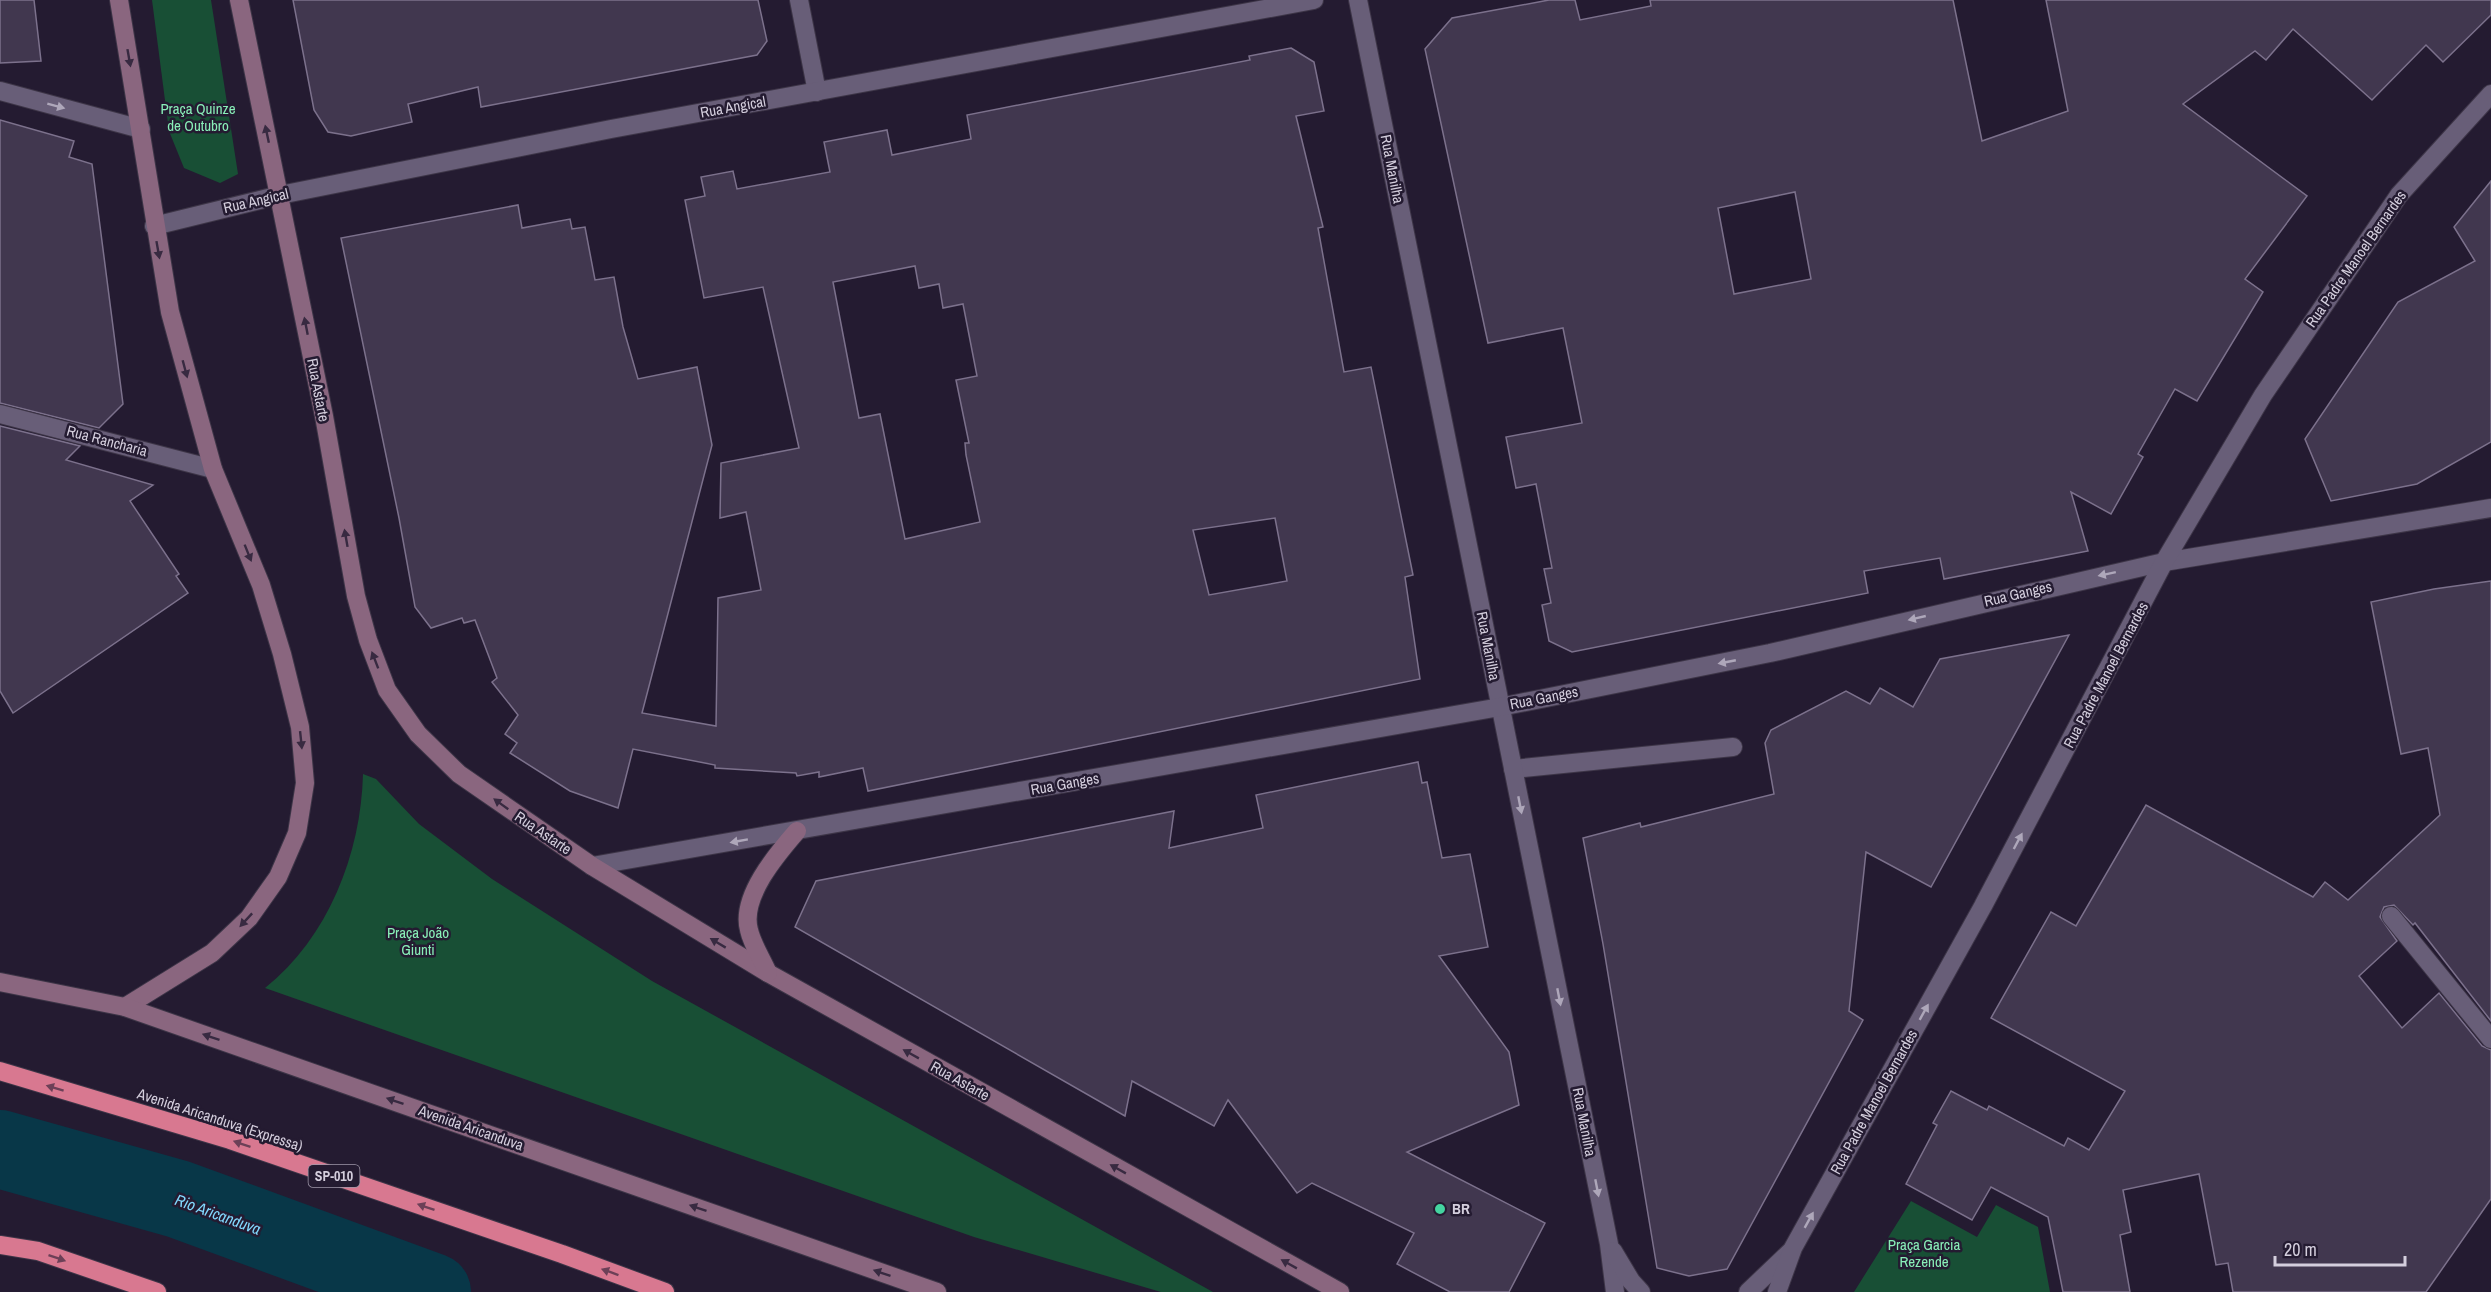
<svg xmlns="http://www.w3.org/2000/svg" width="2491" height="1292" viewBox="0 0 2491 1292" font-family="'Archivo Narrow',sans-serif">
<rect width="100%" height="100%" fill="#241b31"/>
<g fill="#184f35">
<polygon points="152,0 211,0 238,174 220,183 184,168 169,131"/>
<path d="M363,774L376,779L419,824L492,879L652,981L1213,1292H1161L974,1237L265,988C328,938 361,854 363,774Z"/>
<polygon points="1911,1201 1977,1237 1996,1205 2038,1227 2050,1292 1854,1292"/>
</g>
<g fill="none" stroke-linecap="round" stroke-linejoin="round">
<polyline stroke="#083748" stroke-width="78" points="0,1149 178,1199 432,1292"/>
</g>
<g fill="#41374f" stroke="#7c718c" stroke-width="1.5" fill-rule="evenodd">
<polygon points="0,0 34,0 41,61 0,63"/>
<polygon points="293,0 758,0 767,41 757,55 481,107 478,87 408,104 412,122 351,136 328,132 314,110"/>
<path d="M1549,0H1575L1580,20L1651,6L1650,0H1953L1982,141L2068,111L2046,0H2491V15L2443,62L2426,45L2372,100L2293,29L2266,60L2255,51L2183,104L2307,196L2245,279L2263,292L2197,401L2175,389L2138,454L2143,457L2111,514L2071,492L2088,551L1944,579L1940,558L1864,571L1868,593L1572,652L1549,641L1542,605L1551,603L1544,569L1552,568L1536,484L1516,488L1506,437L1582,423L1563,328L1488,343L1425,49L1452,18ZM1795,192L1811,279L1734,294L1718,208Z"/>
<path d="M1291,48L1314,62L1324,111L1296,116L1323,227L1318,228L1344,372L1371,367L1413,575L1405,577L1420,679L868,791L863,768L819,777V772L797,776L796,773L715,768V765L633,749L618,808L570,791L510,753L517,743L505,734L518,715L492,682L497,678L475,620L464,623L462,618L431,628L415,607L399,518L341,238L518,205L522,228L570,219L572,229L585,227L595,280L614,277L623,327L638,379L697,367L712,445L642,713L716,726L718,598L761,590L746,512L720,518L721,463L799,448L763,287L704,298L685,200L705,196L701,177L733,171L737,189L830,172L824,142L887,130L892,155L971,139L967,115L1250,60L1249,56ZM915,266L919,288L939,284L943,308L963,304L977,376L956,380L969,443H965L966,455L980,522L905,539L880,414L859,418L833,282ZM1275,518L1287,581L1209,595L1193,530Z"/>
<polygon points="0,120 74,141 69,157 92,164 123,404 99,428 0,403"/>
<polygon points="2491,181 2491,442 2417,484 2331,501 2305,439 2398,302 2475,261 2454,227"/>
<polygon points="0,426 80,446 66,460 153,485 130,501 179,574 176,576 188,593 13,713 0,691"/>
<polygon points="2491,581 2491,1021 2415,923 2413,925 2394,905 2384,907 2380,917 2397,941 2359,976 2402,1028 2439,993 2482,1046 2491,1050 2491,1199 2426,1292 2233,1292 2228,1263 2216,1265 2199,1174 2123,1190 2131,1232 2120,1235 2130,1292 2063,1292 2048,1217 1991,1187 1972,1220 1906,1184 1937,1125 1933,1123 1951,1091 1987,1110 1989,1106 2064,1146 2068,1138 2089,1150 2125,1091 1991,1018 2051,912 2076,926 2146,805 2313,897 2325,882 2348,900 2440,815 2428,748 2401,754 2371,602 2434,589"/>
<polygon points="2069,635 1931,887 1866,852 1849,1011 1863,1020 1727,1269 1689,1276 1657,1268 1603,944 1583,838 1640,823 1641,827 1774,794 1765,743 1771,730 1846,691 1870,704 1880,688 1913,707 1940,659"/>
<polygon points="1418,762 1422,783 1427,782 1442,858 1470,854 1488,947 1439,956 1509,1052 1519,1105 1407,1152 1545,1223 1509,1292 1450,1292 1397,1264 1414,1233 1312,1183 1297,1193 1228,1100 1214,1126 1132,1081 1125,1116 795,927 816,881 1174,811 1169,848 1263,828 1256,795"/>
</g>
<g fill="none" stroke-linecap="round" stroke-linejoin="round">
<g stroke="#3d3547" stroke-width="20">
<g id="lane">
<polyline points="1513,769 1733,747"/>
<polyline points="2391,916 2491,1039"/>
</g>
</g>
<g stroke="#3d3547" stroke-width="20">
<g id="street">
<polyline points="799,0 817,92"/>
<polyline points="1358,0 1609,1244 1615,1292"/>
<polyline points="0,91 141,129"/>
<polyline points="154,226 280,195 611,129 1314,0"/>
<polyline points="0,414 213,469"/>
<polyline points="592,866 1500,707 1770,653 2164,562 2491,508"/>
<polyline points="1613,1251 1631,1281 1641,1292"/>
<polyline points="1748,1292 1790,1252"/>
<polyline points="1777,1292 1793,1248 1983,906 2164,562 2263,395 2399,195 2491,94"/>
</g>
</g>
<g stroke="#3d3547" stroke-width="20">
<g id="secondary">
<polyline points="119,0 170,312 213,469 261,585 282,654 300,727 305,783 297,833 278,877 249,918 212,953 125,1007"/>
<polyline points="239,0 324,416 356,596 368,640 387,690 418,734 459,774 592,866 768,973 1340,1292"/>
<path d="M768,973C762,959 752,944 749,930C740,897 777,854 797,831"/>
<polyline points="0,982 125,1007 937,1292"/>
</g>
</g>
<g stroke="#3d3547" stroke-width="20">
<g id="highway">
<polyline points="0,1071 230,1140 562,1254 665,1292"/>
<polyline points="0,1245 38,1251 157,1292"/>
</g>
</g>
<use href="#lane" stroke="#685e78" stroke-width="18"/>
<use href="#street" stroke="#685e78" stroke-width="18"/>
<use href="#secondary" stroke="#8a667f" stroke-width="18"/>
<use href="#highway" stroke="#d87890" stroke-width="18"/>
</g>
<defs><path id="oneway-solid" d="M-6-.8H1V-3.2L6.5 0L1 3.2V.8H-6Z" transform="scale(1.5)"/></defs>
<g fill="#382a41">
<use href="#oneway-solid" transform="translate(129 58) rotate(80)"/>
<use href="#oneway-solid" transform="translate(267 134) rotate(-102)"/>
<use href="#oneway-solid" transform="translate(158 250) rotate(80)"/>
<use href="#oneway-solid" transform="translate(306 326) rotate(-101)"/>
<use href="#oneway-solid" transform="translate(185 369) rotate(75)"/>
<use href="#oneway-solid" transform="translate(346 538) rotate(-100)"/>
<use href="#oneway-solid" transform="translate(248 553) rotate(68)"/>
<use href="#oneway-solid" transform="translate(375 660) rotate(-111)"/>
<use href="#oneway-solid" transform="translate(301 740) rotate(84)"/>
<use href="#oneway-solid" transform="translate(501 804) rotate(-144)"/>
<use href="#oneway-solid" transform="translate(246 920) rotate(133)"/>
<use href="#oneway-solid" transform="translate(718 943) rotate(-149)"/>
<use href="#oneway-solid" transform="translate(211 1037) rotate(-161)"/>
<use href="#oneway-solid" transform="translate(911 1054) rotate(-151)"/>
<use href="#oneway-solid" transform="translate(395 1101) rotate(-161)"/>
<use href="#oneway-solid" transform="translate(1118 1169) rotate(-151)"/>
<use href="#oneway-solid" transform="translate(698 1208) rotate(-161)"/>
<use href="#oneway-solid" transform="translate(1289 1264) rotate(-151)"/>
<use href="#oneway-solid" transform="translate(882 1273) rotate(-161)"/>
</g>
<g fill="#aea7ba">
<use href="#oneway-solid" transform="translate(56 106) rotate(15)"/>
<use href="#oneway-solid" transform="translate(2107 574) rotate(168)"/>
<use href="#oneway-solid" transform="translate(1917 618) rotate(167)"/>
<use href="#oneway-solid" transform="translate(1727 662) rotate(169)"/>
<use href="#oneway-solid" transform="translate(1520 805) rotate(79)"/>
<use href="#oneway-solid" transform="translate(739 841) rotate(170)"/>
<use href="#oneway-solid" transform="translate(2018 841) rotate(-62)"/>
<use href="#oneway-solid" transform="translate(1559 997) rotate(79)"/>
<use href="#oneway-solid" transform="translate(1924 1012) rotate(-61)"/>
<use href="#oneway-solid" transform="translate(1597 1188) rotate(79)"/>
<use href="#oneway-solid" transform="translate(1809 1220) rotate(-61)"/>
</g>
<g fill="#6c4057">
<use href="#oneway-solid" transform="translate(55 1088) rotate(-163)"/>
<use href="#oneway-solid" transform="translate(242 1144) rotate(-161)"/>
<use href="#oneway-solid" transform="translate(426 1207) rotate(-161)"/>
<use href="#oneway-solid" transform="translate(57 1258) rotate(19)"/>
<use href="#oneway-solid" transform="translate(610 1272) rotate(-160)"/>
</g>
<circle fill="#44d4a0" stroke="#241b31" stroke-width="2" cx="1440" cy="1209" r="6"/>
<g text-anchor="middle" stroke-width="5" stroke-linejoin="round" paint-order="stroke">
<rect fill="#241b31" stroke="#9f98a9" stroke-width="1.5" x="308.5" y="1165" width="51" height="22" rx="4.5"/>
<g font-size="14" font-weight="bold" fill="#d4cedd">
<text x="334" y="1181">SP-010</text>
</g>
<g font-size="15" fill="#d4cedd" stroke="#241b31">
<text transform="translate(733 107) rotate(-10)" y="5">Rua Angical</text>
<text transform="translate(1392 169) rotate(79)" y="5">Rua Manilha</text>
<text transform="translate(256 201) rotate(-13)" y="5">Rua Angical</text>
<text transform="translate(2356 259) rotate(-55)" y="5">Rua Padre Manoel Bernardes</text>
<text transform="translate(318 390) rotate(79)" y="5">Rua Astarte</text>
<text transform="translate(107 441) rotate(15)" y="5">Rua Rancharia</text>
<text transform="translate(2018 594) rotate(-13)" y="5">Rua Ganges</text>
<text transform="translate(1488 646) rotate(79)" y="5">Rua Manilha</text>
<text transform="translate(2106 675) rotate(-62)" y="5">Rua Padre Manoel Bernardes</text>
<text transform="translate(1544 698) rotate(-11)" y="5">Rua Ganges</text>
<text transform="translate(1065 784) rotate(-10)" y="5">Rua Ganges</text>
<text transform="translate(543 833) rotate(34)" y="5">Rua Astarte</text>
<text transform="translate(960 1081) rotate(29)" y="5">Rua Astarte</text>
<text transform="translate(1874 1102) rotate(-61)" y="5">Rua Padre Manoel Bernardes</text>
<text transform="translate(220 1120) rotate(18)" y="5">Avenida Aricanduva (Expressa)</text>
<text transform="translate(1584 1122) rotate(79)" y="5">Rua Manilha</text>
<text transform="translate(471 1128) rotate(19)" y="5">Avenida Aricanduva</text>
</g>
<g font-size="15" fill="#89efb8" stroke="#241b31">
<text x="198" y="114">Praça Quinze<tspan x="198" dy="17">de Outubro</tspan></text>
<text x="418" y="938">Praça João<tspan x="418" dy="17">Giunti</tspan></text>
<text x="1924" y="1250">Praça Garcia<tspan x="1924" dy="17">Rezende</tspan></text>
</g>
<g font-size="15" font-weight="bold" fill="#d4cedd" stroke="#241b31" text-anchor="start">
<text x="1452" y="1214">BR</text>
</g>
<g font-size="16" font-style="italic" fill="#82d9fe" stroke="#241b31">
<text transform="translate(218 1214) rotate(20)" y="6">Rio Aricanduva</text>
</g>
</g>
<path d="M2275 1256v9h130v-9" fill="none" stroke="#d4cedd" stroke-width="3"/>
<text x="2284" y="1256" font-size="18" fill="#d4cedd" stroke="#241b31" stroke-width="4.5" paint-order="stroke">20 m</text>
</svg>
